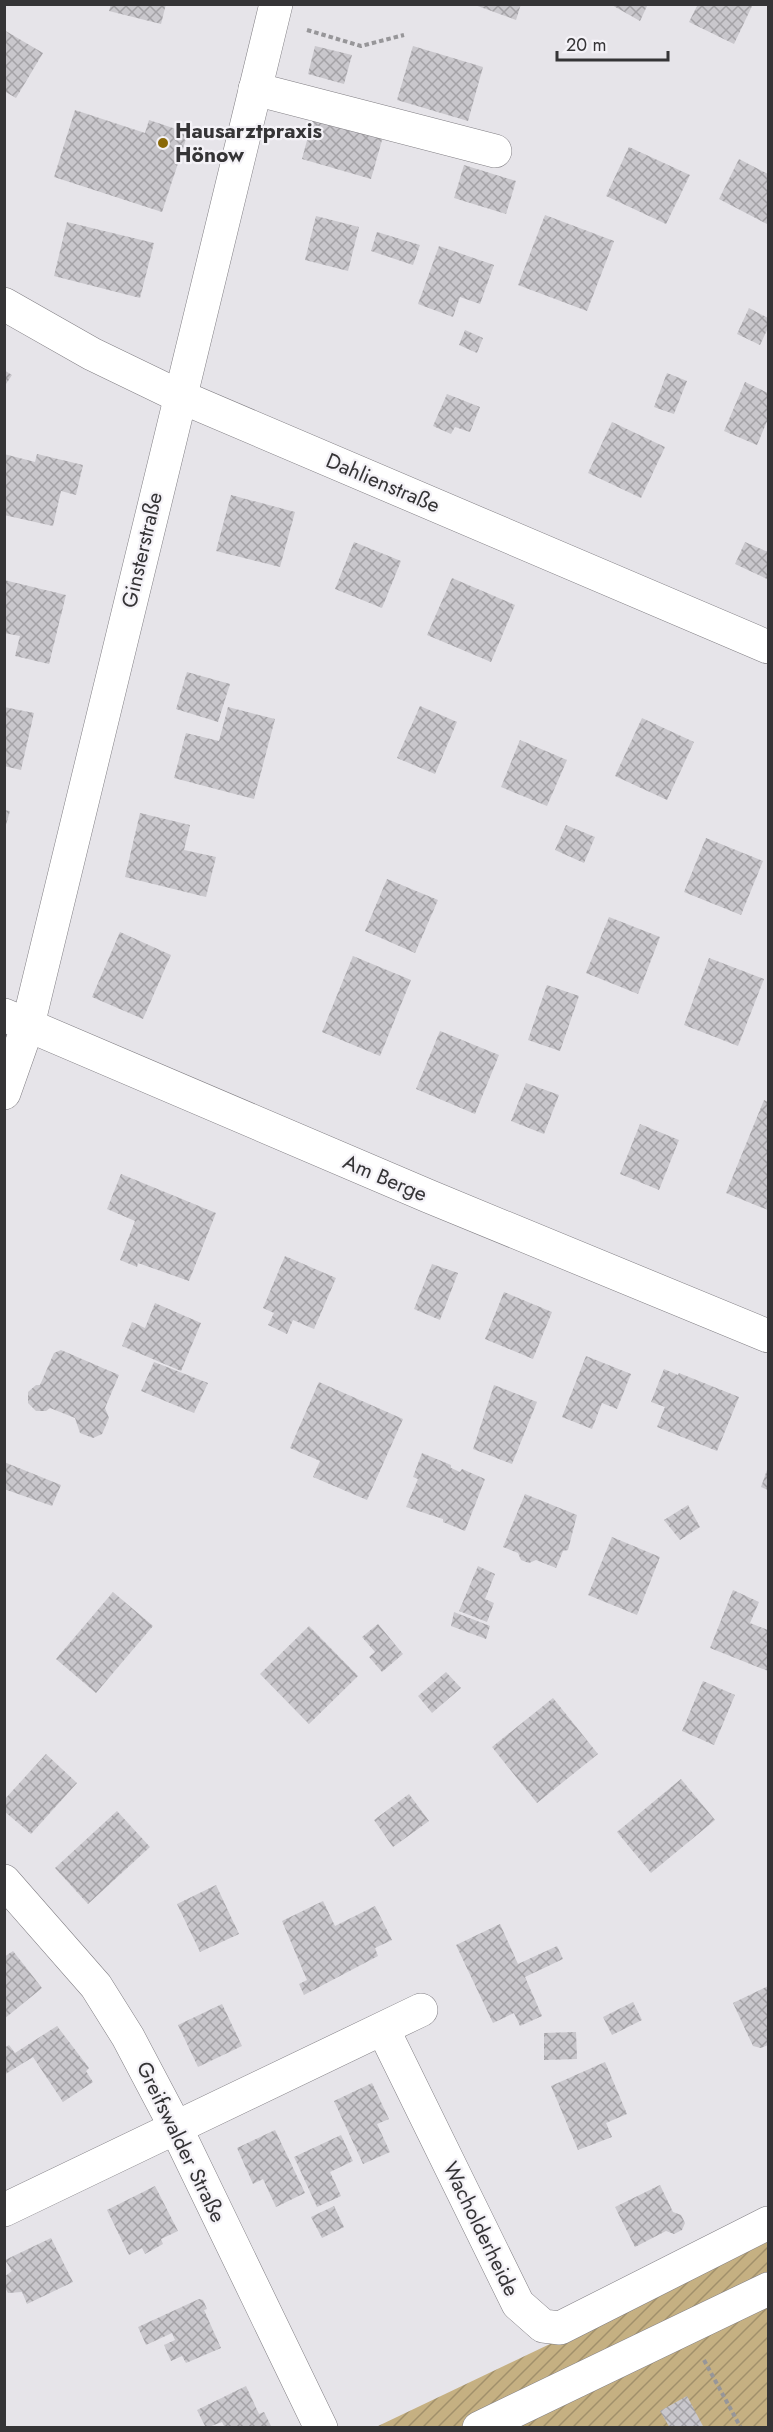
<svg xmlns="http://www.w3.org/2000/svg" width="773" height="2432" viewBox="0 0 773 2432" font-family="Jost,sans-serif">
<defs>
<pattern id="garden-furrows" width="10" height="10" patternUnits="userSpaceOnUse" patternTransform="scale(1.5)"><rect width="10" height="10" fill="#c5b082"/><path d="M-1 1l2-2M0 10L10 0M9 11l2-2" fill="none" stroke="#a1906b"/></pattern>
<pattern id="building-cross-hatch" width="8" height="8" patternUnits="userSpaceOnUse" patternTransform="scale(1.5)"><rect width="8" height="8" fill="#c9c7cc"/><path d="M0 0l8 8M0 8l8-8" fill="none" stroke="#a4a2a6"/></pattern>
</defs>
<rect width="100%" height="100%" fill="#e6e4e9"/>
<polygon fill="url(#garden-furrows)" points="768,2240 768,2427 376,2427"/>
<g fill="url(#building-cross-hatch)">
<polygon points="111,4 166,4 161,24 109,11"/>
<polygon points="472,4 521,4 516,20"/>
<polygon points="610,4 648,4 640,21"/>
<polygon points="698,4 753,4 734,44 689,22"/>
<polygon points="4,30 43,53 16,98 4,91"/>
<polygon points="315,46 352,55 344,84 308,74"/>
<polygon points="413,46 483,67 468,121 397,100"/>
<polygon points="75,110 145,133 149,120 188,133 162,212 54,177"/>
<polygon points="314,114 384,133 371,179 302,159"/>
<polygon points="629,147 690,175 666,224 606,196"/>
<polygon points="739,159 768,174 767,224 719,199"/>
<polygon points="464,165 516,181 506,214 454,198"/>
<polygon points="545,215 614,241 587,311 518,285"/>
<polygon points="316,216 359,227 348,271 305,260"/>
<polygon points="67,222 154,243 140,298 54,276"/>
<polygon points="377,232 420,245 413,265 371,251"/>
<polygon points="439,246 494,265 480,304 460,297 453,317 418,304"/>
<polygon points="749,308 768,318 768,328 760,345 737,334"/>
<polygon points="465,330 483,338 477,353 459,345"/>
<polygon points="4,370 12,375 4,387"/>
<polygon points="667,373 687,381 674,414 654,407"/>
<polygon points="745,382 768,393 768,419 757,445 724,431"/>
<polygon points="447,394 480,407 470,432 455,427 451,434 433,426"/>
<polygon points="612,422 665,447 641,498 588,473"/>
<polygon points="4,454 35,462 37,454 83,465 76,495 61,491 53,526 4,515"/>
<polygon points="231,495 295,512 280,567 216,551"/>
<polygon points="354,542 401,561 382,608 335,589"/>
<polygon points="745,542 768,552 767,579 735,564"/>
<polygon points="452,578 515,605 491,662 427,635"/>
<polygon points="4,580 66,595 49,664 15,656 20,636 4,633"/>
<polygon points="187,672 230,684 218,722 176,709"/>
<polygon points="420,706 457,722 435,774 397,758"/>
<polygon points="4,707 34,713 21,770 4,766"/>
<polygon points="228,707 275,719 254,799 174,778 186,733 219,741"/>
<polygon points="642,718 694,742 667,800 615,776"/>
<polygon points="520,740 567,760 547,806 501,787"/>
<polygon points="4,810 10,811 5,828 4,828"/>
<polygon points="140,813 190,825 184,850 216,857 206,897 125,877"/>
<polygon points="566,825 595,837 584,863 555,850"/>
<polygon points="706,838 763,861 741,915 684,892"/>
<polygon points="387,879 438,900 415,953 365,931"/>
<polygon points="609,917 660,937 638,994 586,973"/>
<polygon points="120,932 171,955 143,1019 92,997"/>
<polygon points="353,956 411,980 380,1056 322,1032"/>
<polygon points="709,958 764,979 738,1046 684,1025"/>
<polygon points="547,985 579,996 560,1051 528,1040"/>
<polygon points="440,1031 499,1055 475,1114 416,1089"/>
<polygon points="526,1083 559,1095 544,1134 511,1121"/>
<polygon points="764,1100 768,1102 768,1210 726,1193"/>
<polygon points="640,1124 679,1140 659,1190 620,1174"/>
<polygon points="121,1174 216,1213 189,1281 138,1263 137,1267 120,1260 135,1221 107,1209"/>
<polygon points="285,1256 336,1278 314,1329 293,1320 287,1334 268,1325 274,1313 263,1308"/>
<polygon points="432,1264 458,1273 440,1320 414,1309"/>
<polygon points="504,1292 552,1312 533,1359 485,1339"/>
<polygon points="155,1303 201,1323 181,1371 122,1346 132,1322 145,1328"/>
<polygon points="61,1350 119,1375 105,1408 109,1418 102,1434 93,1438 80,1433 75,1418 50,1408 46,1411 36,1411 28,1403 28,1392 36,1385 40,1385 54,1353"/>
<polygon points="586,1356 631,1374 617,1409 602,1403 592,1429 562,1417"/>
<polygon points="154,1362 208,1383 194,1413 141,1391"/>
<polygon points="664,1369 678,1375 679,1373 739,1397 717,1451 657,1427 665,1407 651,1402"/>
<polygon points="319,1382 403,1419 367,1500 313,1477 320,1461 290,1448"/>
<polygon points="494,1385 537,1402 512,1464 473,1449"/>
<polygon points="422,1453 451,1465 451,1468 460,1472 462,1469 485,1479 465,1531 443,1522 443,1519 406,1507 418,1479 413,1477"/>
<polygon points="4,1462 61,1485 52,1506 4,1489"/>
<polygon points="768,1467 768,1490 761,1487"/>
<polygon points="525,1494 577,1515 568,1550 563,1551 556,1568 536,1560 529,1563 521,1560 518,1553 503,1547"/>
<polygon points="688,1505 700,1527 680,1540 664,1520"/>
<polygon points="612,1537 660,1557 637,1615 588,1595"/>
<polygon points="478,1566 495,1574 485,1599 494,1603 487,1622 459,1611"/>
<polygon points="733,1590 759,1602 750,1623 768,1630 768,1671 710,1648"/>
<polygon points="113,1592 153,1626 96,1693 56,1659"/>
<polygon points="454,1612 490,1626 486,1639 451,1626"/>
<polygon points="378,1624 403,1654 382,1672 369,1657 375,1652 362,1637"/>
<polygon points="309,1626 358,1676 309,1724 260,1674"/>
<polygon points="446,1672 461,1688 432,1713 418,1696"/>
<polygon points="703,1681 735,1695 714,1745 682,1731"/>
<polygon points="553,1698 598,1754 537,1803 492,1747"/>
<polygon points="46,1754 77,1783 31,1834 4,1811 4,1800"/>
<polygon points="681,1779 715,1820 651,1873 617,1832"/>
<polygon points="409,1794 429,1821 393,1847 374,1820"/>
<polygon points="117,1811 150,1847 88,1904 55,1868"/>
<polygon points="216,1885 239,1934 200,1952 177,1904"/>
<polygon points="323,1901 335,1926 375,1906 392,1940 375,1948 378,1956 304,1995 299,1984 307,1980 282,1921"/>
<polygon points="500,1924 518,1964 557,1946 563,1959 525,1977 542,2016 520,2026 514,2013 493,2023 456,1945"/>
<polygon points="13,1951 42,1988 4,2019 4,1957"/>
<polygon points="768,1986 768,2045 761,2048 753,2046 733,2003"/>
<polygon points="633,2002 642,2020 612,2035 603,2017"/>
<polygon points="222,2004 242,2046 198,2067 178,2025"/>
<polygon points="57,2026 89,2068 86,2071 93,2082 63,2102 33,2057 4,2075 4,2048 9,2045 15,2053"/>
<polygon points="576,2032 577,2059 544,2060 544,2033"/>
<polygon points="605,2062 627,2114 606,2123 612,2137 578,2150 551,2086"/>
<polygon points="372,2083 389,2119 377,2124 390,2152 363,2164 334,2101"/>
<polygon points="275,2130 305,2193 276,2207 263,2179 253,2184 237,2148"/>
<polygon points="341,2135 353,2161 330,2172 341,2196 317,2207 294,2157"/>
<polygon points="660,2185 673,2212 681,2215 685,2223 682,2230 674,2234 666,2231 635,2247 615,2207"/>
<polygon points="155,2186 178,2231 161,2239 163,2244 145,2254 142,2248 129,2255 107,2210"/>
<polygon points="334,2206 344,2227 322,2238 311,2217"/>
<polygon points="51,2238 73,2282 27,2304 22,2292 8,2293 4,2286 4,2277 12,2271 5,2260"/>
<polygon points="199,2299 203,2300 207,2309 204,2310 221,2348 186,2363 182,2356 171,2361 164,2345 175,2340 172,2333 146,2345 138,2327"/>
<polygon points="246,2386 259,2414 264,2412 272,2428 225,2428 222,2422 206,2428 197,2410"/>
<polygon points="687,2396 704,2428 670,2428 660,2411"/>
</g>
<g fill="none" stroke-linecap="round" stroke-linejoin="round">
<g stroke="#807e83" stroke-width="34">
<g id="minor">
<polyline points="255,89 495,151"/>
<polyline points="4,304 92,354 179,396 768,647"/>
<polyline points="4,1015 428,1196 768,1336"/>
<polyline points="4,1093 28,1025 276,4"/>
<polyline points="4,1881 96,1986 128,2037 176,2128 321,2428"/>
<polyline points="383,2029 518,2304 543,2326 560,2328 768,2223"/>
<polyline points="4,2210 421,2010"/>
<polyline points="479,2428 768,2289"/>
</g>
</g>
<g stroke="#979699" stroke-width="4" stroke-dasharray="4.5 3" stroke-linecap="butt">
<polyline points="307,30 361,46 404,35"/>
<polyline points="704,2360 741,2428"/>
</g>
<use href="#minor" stroke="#fff" stroke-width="33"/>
</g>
<circle fill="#8a6908" stroke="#f4f2f7" stroke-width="2" cx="163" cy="143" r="6"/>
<g text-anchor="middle" stroke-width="4.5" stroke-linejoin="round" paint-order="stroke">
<g font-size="21" font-weight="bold" fill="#353436" stroke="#f4f2f7" text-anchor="start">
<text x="175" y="138">Hausarztpraxis<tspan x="175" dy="24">Hönow</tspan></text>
</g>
<g font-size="21" fill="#353436" stroke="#f4f2f7">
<text transform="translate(383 483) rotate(23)" y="7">Dahlienstraße</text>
<text transform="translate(142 550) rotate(-77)" y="7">Ginsterstraße</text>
<text transform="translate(385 1178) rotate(23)" y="7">Am Berge</text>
<text transform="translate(181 2142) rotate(64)" y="7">Greifswalder Straße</text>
<text transform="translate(481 2229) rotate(64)" y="7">Wacholderheide</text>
</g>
</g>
<rect width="773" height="2432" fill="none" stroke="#353436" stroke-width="12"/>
<path d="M557 51v9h111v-9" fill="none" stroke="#353436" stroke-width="3"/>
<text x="566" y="51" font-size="18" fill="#353436" stroke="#f4f2f7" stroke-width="4.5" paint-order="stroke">20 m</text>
</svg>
